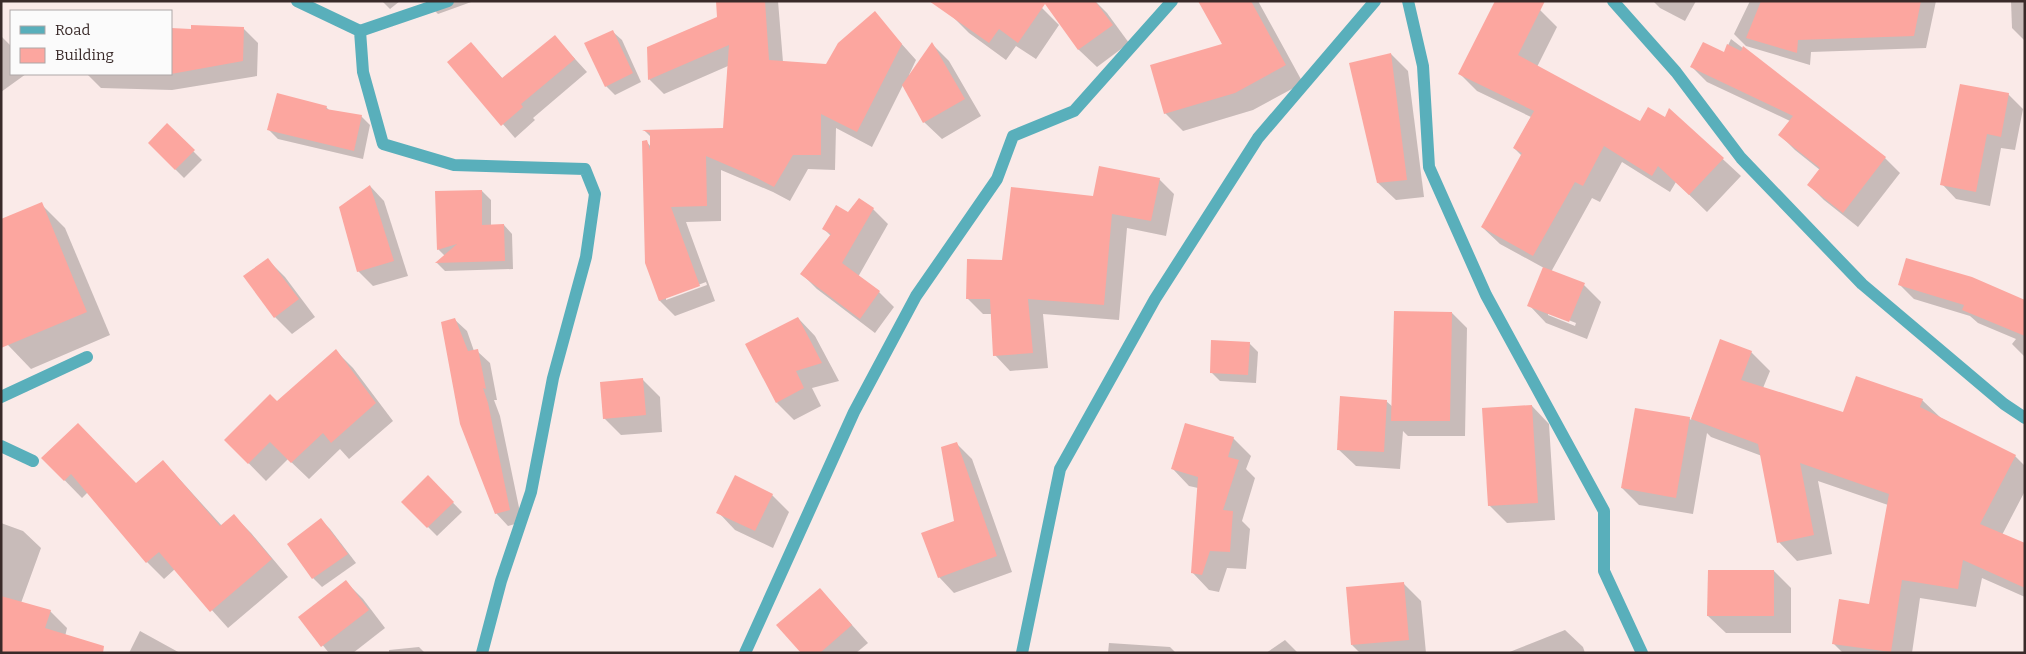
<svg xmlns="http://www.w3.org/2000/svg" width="2026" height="654" viewBox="0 0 2026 654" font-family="Bitter,serif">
<rect width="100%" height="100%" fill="#faeae8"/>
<g fill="#0003" fill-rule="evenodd">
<polygon points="382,1 400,1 390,9"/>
<polygon points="425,1 474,1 438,14"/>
<path d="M717,1H778L783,62L827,66L874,13L916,60L909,75L910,76L932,44L949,61L981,116L942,139L924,122L903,85L872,147L836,128L835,170L808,169L790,201L773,192L721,170V221L686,222L715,301L675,316L660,301L646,263V141L651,147V137L645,131L724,129L728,66L664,94L649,79L719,17ZM706,282L707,285L666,300V297Z"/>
<polygon points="1083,1 1095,1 1107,13 1129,43 1097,67 1079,50 1058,20"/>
<polygon points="1200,1 1258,1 1303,83 1253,110 1183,131 1165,113 1223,45"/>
<polygon points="1653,1 1696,1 1685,21 1660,8"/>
<polygon points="1750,1 1936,1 1926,48 1811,52 1810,65 1746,46 1734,34"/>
<polygon points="2011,1 2025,1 2025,41 2012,28"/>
<polygon points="1042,8 1059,25 1036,59 1016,46 1006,60 969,33 952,16"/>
<path d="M1540,10L1557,27L1537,67L1640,123L1665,119L1670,110L1741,176L1707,212L1676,182L1670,192L1622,162L1600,202L1592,198L1551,272L1584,285L1601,302L1587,339L1546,323L1529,305L1544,268L1500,244L1482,227L1522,156L1514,148L1531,117L1477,91L1460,74ZM1548,312L1576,323L1575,326L1548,315Z"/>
<polygon points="244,29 258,43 257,76 172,90 101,88 87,74 171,74"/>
<polygon points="613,32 622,40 641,82 615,95 606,86"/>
<polygon points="1,36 11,46 11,74 26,74 1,92"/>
<polygon points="555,37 587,72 533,118 535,120 515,138 449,62 483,57 503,79"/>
<polygon points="1731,39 1885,158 1900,173 1858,227 1824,200 1809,185 1820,170 1795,150 1780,135 1790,121 1707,82 1692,67 1724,54"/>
<polygon points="1391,54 1408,71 1424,197 1396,200 1378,183"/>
<polygon points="2008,94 2023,109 2015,150 2001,148 1990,206 1956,199 1942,184"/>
<polygon points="326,107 330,111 361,116 370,125 363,159 278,139 269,130"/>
<polygon points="167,125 202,160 184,178 149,143"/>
<polygon points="1159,179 1174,194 1166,236 1127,228 1119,320 1043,314 1048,368 1010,371 995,355 992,314 983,314 967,298 1003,261 1094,197"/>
<polygon points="370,186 384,201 408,276 373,286 358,271"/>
<polygon points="482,191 491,200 491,226 504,225 512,234 513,269 445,271 437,263 445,256 438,249"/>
<polygon points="41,204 65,228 110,335 31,369 8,345"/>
<polygon points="873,209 888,224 858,277 879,292 894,307 875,333 817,289 802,274 831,236 824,229"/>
<polygon points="268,260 285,277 315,317 292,334 275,317 245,277"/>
<polygon points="1900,285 2025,301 2025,357 2012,344 2016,339 1978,323 1970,316 1914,299"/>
<polygon points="1452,313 1467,328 1465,436 1408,436 1403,431 1400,469 1356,466 1338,449 1386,401 1393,407"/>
<polygon points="798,318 815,336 839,381 812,388 821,406 794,420 777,403"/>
<polygon points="454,319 467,331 474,351 477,351 490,363 497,400 494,400 500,416 522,522 508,526 496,513"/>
<polygon points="1721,341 1751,352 1770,371 1763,388 1844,414 1922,400 1941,418 2015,456 2025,466 2025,491 2002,535 2025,545 2025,597 1982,578 1976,607 1920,598 1912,653 1843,653 1834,644 1870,605 1888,505 1818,481 1832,554 1797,561 1779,542 1762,456 1711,437 1707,433 1693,514 1639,505 1622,488 1689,418 1691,420"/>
<polygon points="1249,343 1258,352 1256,383 1220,381 1211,372"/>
<polygon points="336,351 353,368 393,421 349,459 340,449 309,479 288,459 266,481 226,440 277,403"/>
<polygon points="643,380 660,397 662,432 621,435 604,418"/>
<polygon points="1532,406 1549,424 1555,520 1507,523 1489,505"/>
<polygon points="1233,438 1251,456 1246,469 1255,478 1242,521 1250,529 1246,569 1227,568 1219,592 1209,590 1192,572 1198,488 1189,486 1172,468"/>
<polygon points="957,444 972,459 1012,572 954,593 939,577 956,522"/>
<polygon points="43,458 136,484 163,461 222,526 234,516 251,533 288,577 228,628 175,569 164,579 147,562 88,492 82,498"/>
<polygon points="428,477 462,512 437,536 403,502"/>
<polygon points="772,495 789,512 773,548 735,530 718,512"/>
<polygon points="321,520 330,529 356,563 322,587 313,578"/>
<polygon points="1,523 23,531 41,548 21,603 50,611 67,628 64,641 1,653"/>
<polygon points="1774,571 1791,588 1791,633 1726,633 1708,616"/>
<polygon points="346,582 363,599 385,628 353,653 329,653 300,617"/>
<polygon points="1404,584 1421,601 1426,653 1360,653 1352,645"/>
<polygon points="820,589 868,643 856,653 802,653"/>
<polygon points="1565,630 1583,647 1585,653 1507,653"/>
<polygon points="140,631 180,653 129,653"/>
<polygon points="1285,640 1298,653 1266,653"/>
<polygon points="1109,643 1170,647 1176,653 1108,653"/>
<polygon points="419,647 425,653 389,653 389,650"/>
</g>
<g fill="#fca69f">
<polygon points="716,1 765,1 769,60 826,64 838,43 875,11 902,44 857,132 821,114 821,155 793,155 774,187 757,178 706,156 707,206 671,207 700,286 659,301 645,263 642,141 647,140 650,150 650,133 642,130 723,128 729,45 648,80 647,47 717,17"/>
<polygon points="929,1 1095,1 1113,25 1078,50 1045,4 1018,43 999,29 989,43"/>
<polygon points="1198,1 1251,1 1286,65 1235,93 1164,114 1150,65 1222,44"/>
<polygon points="1495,1 1545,1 1518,55 1640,121 1648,107 1665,117 1669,108 1724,158 1689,195 1658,166 1652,176 1604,146 1583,186 1575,182 1533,256 1481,227 1522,153 1513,148 1534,111 1458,74"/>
<polygon points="1761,1 1921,1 1914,36 1798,40 1797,53 1746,38"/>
<polygon points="191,25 244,27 243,61 171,74 171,28 191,29"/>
<polygon points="613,30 633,73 605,87 584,43"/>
<polygon points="555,35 575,59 521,104 523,107 501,126 447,62 471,42 502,78"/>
<polygon points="932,42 965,99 923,123 902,85"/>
<polygon points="1703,42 1724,52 1727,44 1741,51 1743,46 1886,157 1843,213 1807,185 1820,168 1778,135 1793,116 1690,67"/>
<polygon points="1391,53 1407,180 1377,183 1349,63"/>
<polygon points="1960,84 2009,93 2001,137 1987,134 1976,192 1940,185"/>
<polygon points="277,93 327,106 326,109 362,115 354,151 267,130"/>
<polygon points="167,123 195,150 175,170 148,143"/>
<polygon points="1099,166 1160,178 1151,221 1112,214 1104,305 1028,299 1033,353 993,356 990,299 966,299 967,259 1002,260 1011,187 1093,196"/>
<polygon points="370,185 394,261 357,272 339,207"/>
<polygon points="482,190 482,225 504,224 505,261 435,263 457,244 437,250 435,191"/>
<polygon points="859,198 874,208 842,263 880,291 860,319 800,274 831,234 822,229 836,205 848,212"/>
<polygon points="42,202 87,312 1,348 1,219"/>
<polygon points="268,258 299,299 274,318 243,276"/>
<polygon points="1906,258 1972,277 2025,300 2025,336 1962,310 1964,305 1898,285"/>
<polygon points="1543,267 1585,283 1569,322 1527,306"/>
<polygon points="1394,311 1452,312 1450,421 1391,421"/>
<polygon points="798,317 822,363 796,371 804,388 776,403 745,344"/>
<polygon points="455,318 468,351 478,349 486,389 483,388 488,403 510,510 495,514 460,424 441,322"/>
<polygon points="1720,339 1752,351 1741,380 1843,412 1856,376 1923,399 1920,407 2016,455 1980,524 2025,543 2025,588 1963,560 1958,589 1902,580 1891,652 1832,644 1839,599 1869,604 1889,494 1800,463 1814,535 1777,543 1758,444 1691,419"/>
<polygon points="1211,340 1250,342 1248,375 1210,373"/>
<polygon points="336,349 376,403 331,443 323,433 291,463 270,442 248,464 224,440 270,394 277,401"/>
<polygon points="643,378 646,415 603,419 600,382"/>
<polygon points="1340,396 1387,400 1384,452 1337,450"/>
<polygon points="1532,405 1538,503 1488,506 1482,408"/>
<polygon points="1635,408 1690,417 1676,498 1621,488"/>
<polygon points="78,423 136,483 163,460 220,526 234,514 272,559 210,612 159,552 146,563 71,474 64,481 41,458"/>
<polygon points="1185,423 1234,437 1228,457 1239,460 1223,510 1233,511 1230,552 1210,551 1202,575 1191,573 1198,477 1171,469"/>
<polygon points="957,442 997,556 938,578 921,533 954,521 941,447"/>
<polygon points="428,475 454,502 427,528 401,502"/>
<polygon points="735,475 773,494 755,531 716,513"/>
<polygon points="321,518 348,554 312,579 287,544"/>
<polygon points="1708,570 1774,570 1774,616 1707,616"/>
<polygon points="346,580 369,610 321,647 298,617"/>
<polygon points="1404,582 1409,640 1351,645 1346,587"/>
<polygon points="820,588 852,625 820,653 801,653 776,625"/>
<polygon points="1,596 51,610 45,628 104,646 103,653 1,653"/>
</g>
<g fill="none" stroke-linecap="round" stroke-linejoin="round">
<g stroke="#59afbb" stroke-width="12">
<polyline points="297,1 360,31 363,72 383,144 454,165 585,169 595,194 586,257 553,378 531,492 501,581 482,653"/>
<polyline points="1408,1 1423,66 1429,167 1486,295 1604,511 1604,571 1642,653"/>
<polyline points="1613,1 1676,72 1741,158 1862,284 2004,404 2025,418"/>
<polyline points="360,31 448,1"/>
<polyline points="1,397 87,357"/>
<polyline points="1,446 33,461"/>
<polyline points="745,653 854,412 916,296 997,179 1013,136 1074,111 1172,1"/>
<polyline points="1022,653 1060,469 1155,299 1258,138 1375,1"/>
</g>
</g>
<rect width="2026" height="654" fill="none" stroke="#392a29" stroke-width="5"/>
<rect x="10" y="10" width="162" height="65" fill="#fbfbfb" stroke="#ada7a7"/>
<rect x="20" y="26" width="25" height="8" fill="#59afbb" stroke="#ada7a7"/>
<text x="55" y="35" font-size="15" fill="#392a29">Road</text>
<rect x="20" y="48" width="25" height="15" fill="#fca69f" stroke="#ada7a7"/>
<text x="55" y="60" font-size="15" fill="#392a29">Building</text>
</svg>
